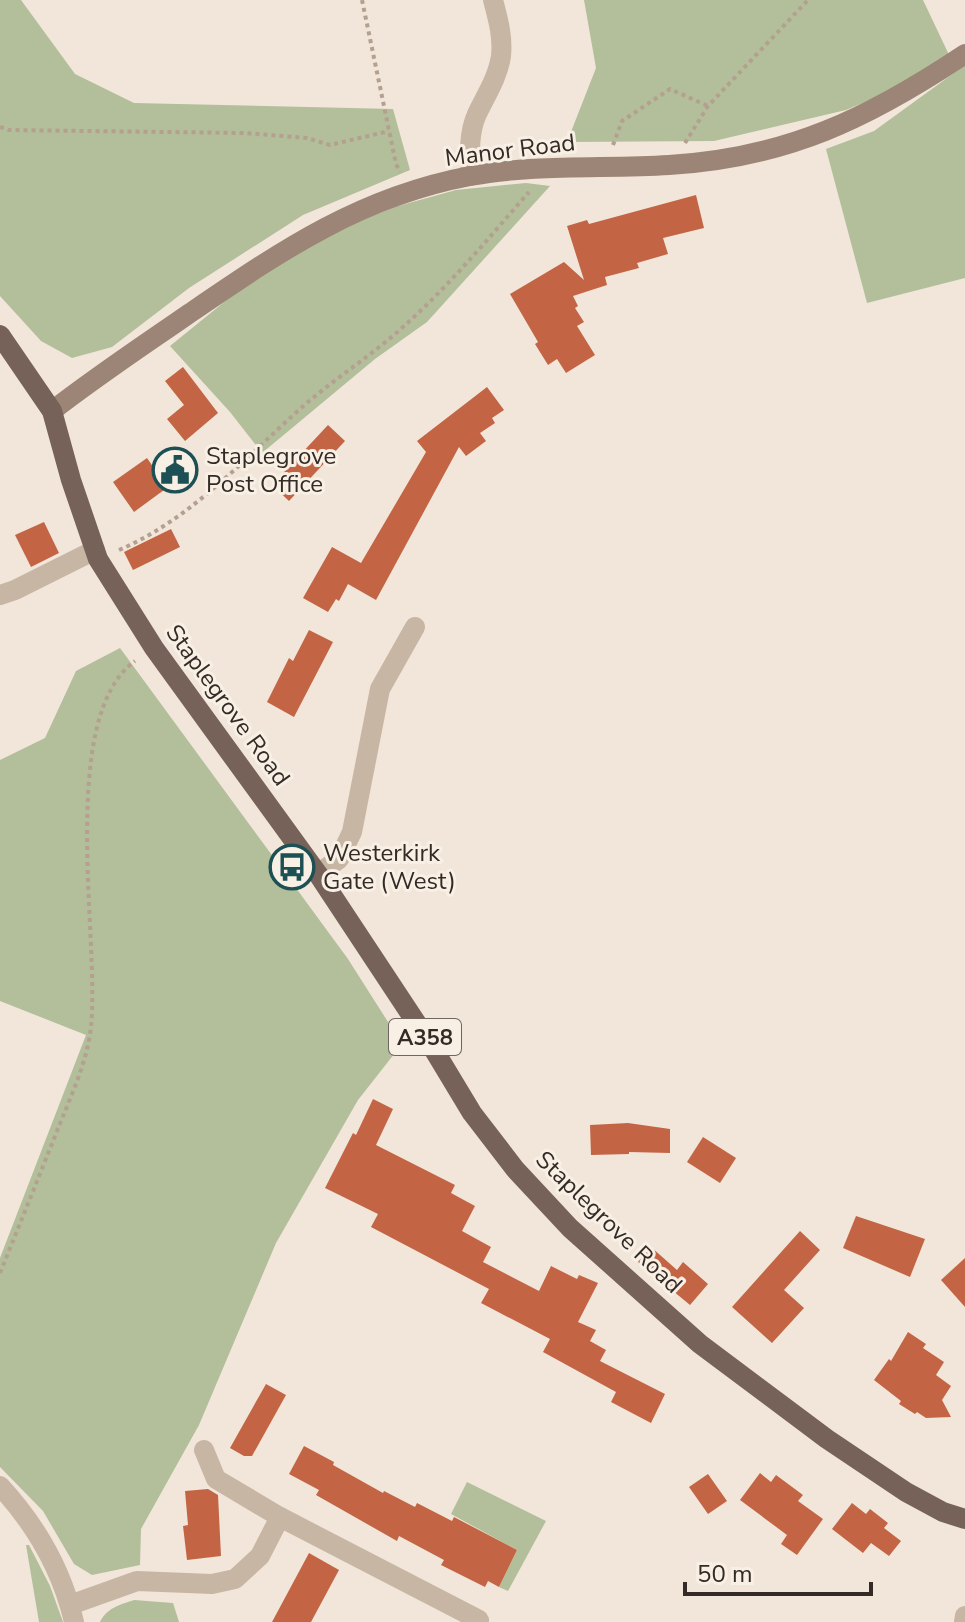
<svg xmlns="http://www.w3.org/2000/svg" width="965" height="1622" viewBox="0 0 965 1622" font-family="'Nunito Sans',sans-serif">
<rect width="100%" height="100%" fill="#f1e6d9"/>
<g fill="#b2bf9a">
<polygon points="0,0 21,0 75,74 134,103 393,109 410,170 303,215 189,288 112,347 72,358 41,341 0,296"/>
<polygon points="584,0 923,0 950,57 896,89 846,110 714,141 567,142 596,68"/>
<polygon points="965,65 965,278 867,303 826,149 874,131"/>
<polygon points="526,183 550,186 427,322 375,359 262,453 230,412 170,346 250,281 331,232 398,206 456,190"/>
<polygon points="120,648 348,959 402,1044 358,1100 276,1243 199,1425 141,1529 140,1565 92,1575 74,1564 43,1511 0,1467 0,1258 86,1035 0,1001 0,760 45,738 76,671"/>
<polygon points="467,1482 546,1521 508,1591 499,1587 517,1550 451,1514"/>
<polygon points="26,1545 29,1545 50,1586 63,1622 39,1622"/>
<path d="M134,1600L173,1603L179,1622H100C107,1608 119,1605 134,1600Z"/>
</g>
<g fill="#c36544">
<polygon points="696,195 704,228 663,238 668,254 637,263 639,268 605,277 607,285 573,296 578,306 575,308 584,322 577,326 595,355 566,373 557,359 548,365 535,344 538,342 510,294 564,262 584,280 567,226 587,220 589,224"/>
<polygon points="183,367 218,413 185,441 167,419 184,405 165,381"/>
<polygon points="487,387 504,410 492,418 495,423 480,433 486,441 466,456 459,447 376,600 348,584 339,601 336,599 328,612 303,598 332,547 361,563 426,452 417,441"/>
<polygon points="328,425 345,441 289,501 272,485"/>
<polygon points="186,449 198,465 134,512 113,482 147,458 156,471"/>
<polygon points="44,522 59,553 31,567 15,535"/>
<polygon points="171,529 180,547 133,570 124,552"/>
<polygon points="309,630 333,642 294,717 267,702 289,658 293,661"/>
<polygon points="373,1099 393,1109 376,1145 455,1185 451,1193 475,1206 462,1231 491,1247 483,1262 539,1291 551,1266 577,1279 579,1275 598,1283 578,1322 596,1330 590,1341 606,1350 600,1361 665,1394 651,1423 611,1402 616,1392 543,1352 550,1339 481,1303 489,1289 371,1227 378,1214 325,1188 353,1133 356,1135"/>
<polygon points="628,1123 670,1129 670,1153 629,1152 629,1154 591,1155 590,1125"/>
<polygon points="703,1137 736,1158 720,1183 687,1162"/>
<polygon points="856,1216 925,1239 910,1277 843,1248"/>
<polygon points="800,1231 820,1250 784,1290 804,1308 772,1343 732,1307"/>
<polygon points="651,1247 677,1270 683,1262 708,1284 690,1305 638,1262"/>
<polygon points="965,1258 965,1307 941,1280"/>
<polygon points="908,1332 926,1344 923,1348 944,1362 936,1375 951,1386 942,1400 951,1417 926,1418 917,1412 915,1414 899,1404 901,1401 874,1380 889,1359 891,1361"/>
<polygon points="266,1384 286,1395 252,1456 244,1456 230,1448"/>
<polygon points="304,1446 334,1462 333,1465 383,1493 384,1491 415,1507 417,1503 452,1521 454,1517 517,1550 499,1587 488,1581 485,1587 441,1565 444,1560 399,1536 397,1541 316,1495 319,1490 289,1474"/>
<polygon points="760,1473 771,1482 776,1475 803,1495 798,1501 823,1519 797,1555 781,1544 787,1535 740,1500"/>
<polygon points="708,1474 727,1501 708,1514 689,1487"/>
<polygon points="208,1489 218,1495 221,1556 187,1560 183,1526 188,1525 185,1491"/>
<polygon points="852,1503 866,1514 870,1509 888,1523 884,1528 901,1541 889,1556 871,1543 863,1553 832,1529"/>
<polygon points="309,1553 339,1570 311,1622 272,1622"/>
</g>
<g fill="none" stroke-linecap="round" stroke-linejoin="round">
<g stroke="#b4a090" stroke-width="4" stroke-dasharray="4 4" stroke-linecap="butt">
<polyline points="362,0 396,164 400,172"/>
<polyline points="0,127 9,130 245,133 307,138 330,145 389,131"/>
<polyline points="685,143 708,106 808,0"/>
<polyline points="613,145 622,121 670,89 708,106"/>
<path d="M119,550C191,519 243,460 300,409C330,382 365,360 395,334C445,291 486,241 529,192"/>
<path d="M0,1273C19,1226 38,1179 57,1131C70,1098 87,1063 91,1027C100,939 57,717 135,661"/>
</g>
<g stroke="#c8b6a5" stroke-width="20">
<path d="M471,176C470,155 468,134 477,114C486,95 498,77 501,56C503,36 498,19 493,0"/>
<polyline points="0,595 15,590 95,550"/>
<polyline points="318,874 339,859 352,832 380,689 415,627"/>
<polyline points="204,1450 216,1479 280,1517 479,1620"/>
<path d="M0,1486C36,1525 62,1570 74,1622"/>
<polyline points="70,1605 137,1581 212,1584 235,1579 260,1556 280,1517"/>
<polyline points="964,1622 965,1616"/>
</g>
<path stroke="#9c8577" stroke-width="20" d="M52,411C97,376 144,345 190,313C281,251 359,197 470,176C535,164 603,169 669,165C787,158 869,118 965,54"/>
<polyline stroke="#766258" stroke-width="20" points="0,335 52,411 71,480 98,559 154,648 318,874 431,1045 472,1113 515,1169 570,1228 700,1344 827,1439 906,1492 943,1512 965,1519"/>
</g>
<defs>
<g id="civic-ring" transform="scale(2.3)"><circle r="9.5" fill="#f8f0e5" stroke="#1d5054" stroke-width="1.5"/><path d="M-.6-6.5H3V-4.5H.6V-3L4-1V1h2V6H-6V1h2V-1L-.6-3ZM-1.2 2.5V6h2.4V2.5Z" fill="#1d5054"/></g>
<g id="bus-ring" transform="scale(2.3)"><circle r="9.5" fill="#f8f0e5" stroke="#1d5054" stroke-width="1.5"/><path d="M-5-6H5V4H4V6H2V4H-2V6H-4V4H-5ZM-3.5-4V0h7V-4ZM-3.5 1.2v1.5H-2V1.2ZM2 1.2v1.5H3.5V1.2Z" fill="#1d5054"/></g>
</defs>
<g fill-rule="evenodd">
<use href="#civic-ring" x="175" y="470"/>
<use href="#bus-ring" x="292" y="867"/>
</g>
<g text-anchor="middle" stroke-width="6" stroke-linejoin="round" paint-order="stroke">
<rect fill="#f8f0e5" stroke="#6f665f" stroke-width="2" x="389" y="1019" width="72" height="36" rx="6"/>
<g font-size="22" font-weight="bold" fill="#342b26">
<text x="425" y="1045">A358</text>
</g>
<g font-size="24" fill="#342b26" stroke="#f8f0e5">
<text transform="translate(510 150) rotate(-7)" y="8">Manor Road</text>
<text transform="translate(228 705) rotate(54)" y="8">Staplegrove Road</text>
<text transform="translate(609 1222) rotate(44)" y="8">Staplegrove Road</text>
</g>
<g font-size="24" fill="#342b26" stroke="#f8f0e5" text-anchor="start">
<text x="206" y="464">Staplegrove<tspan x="206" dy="28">Post Office</tspan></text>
<text x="323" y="861">Westerkirk<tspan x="323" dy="28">Gate (West)</tspan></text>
</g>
</g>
<path d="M685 1582v12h186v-12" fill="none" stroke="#342b26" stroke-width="4"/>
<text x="697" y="1582" font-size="24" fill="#342b26" stroke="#f8f0e5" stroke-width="6" paint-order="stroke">50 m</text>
</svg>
